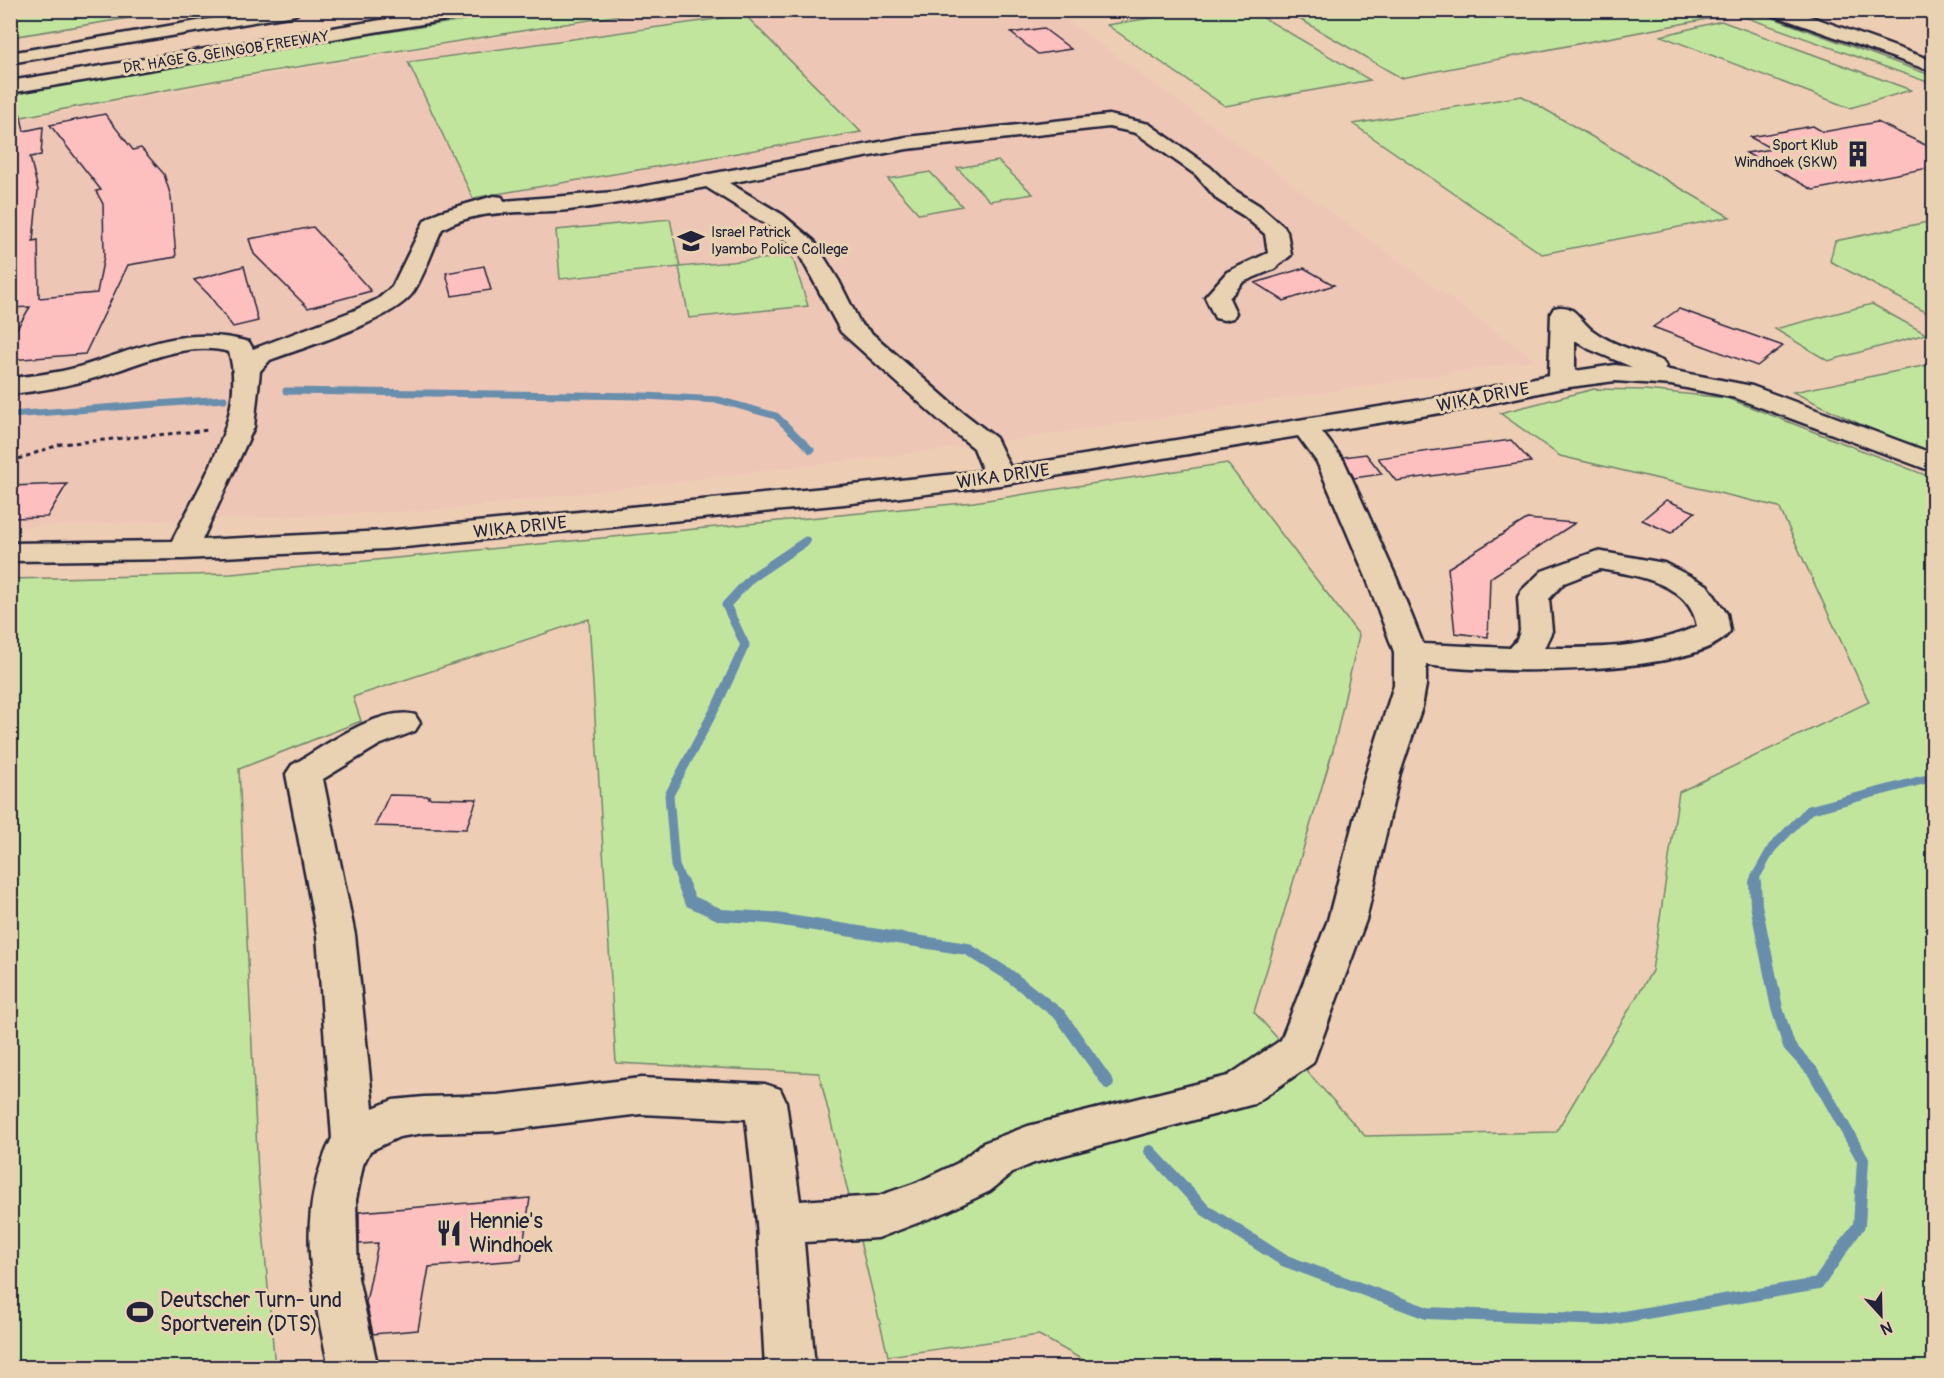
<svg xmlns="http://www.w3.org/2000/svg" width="1944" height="1378" viewBox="0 0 1944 1378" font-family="Pangolin,sans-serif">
<rect width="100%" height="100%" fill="#eecdb5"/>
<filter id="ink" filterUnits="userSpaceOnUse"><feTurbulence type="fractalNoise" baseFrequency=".0167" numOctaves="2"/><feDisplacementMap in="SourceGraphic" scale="12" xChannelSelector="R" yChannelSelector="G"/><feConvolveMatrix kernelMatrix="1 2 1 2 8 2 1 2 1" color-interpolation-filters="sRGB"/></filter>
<g filter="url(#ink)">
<polygon fill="#eec6b6" points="666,11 1054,11 1535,360 986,444 442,510 11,527 10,122 238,80"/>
<g fill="#c2e59e" stroke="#72846c" stroke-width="1.5">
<polygon points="11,10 172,10 172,11 11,37"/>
<polygon points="1201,10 1252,11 1370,80 1225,106 1107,25"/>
<polygon points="1719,10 1733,14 1401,78 1286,11"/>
<polygon points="521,11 646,11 235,77 11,119 10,91"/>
<polygon points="1728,11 1754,11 1933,76 1933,84"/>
<polygon points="745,15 861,132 473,198 408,62"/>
<polygon points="1721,21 1911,90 1850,108 1661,36"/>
<polygon points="1522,96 1730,217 1542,254 1353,124"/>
<polygon points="998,161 1033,194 990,201 957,168"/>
<polygon points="930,172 962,206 919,214 888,179"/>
<polygon points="670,219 680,267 792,256 808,306 689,318 679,267 560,279 556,230"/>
<polygon points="1933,221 1933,316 1830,261 1835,241"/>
<polygon points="1872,304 1926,334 1828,361 1775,329"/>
<polygon points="1933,364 1933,453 1899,443 1793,392"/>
<polygon points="1594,389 1645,390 1727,398 1933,478 1933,1367 1097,1368 1039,1335 888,1356 819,1073 616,1063 589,619 353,697 361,721 239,769 258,1174 275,1367 11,1367 10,579 231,574 974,502 1227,463 1359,635 1333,750 1254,1012 1365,1136 1556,1132 1652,971 1679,792 1869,702 1779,507 1560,456 1500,413"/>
</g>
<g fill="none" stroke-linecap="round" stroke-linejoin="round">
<g stroke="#678eac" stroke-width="7">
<polyline points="286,391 644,396 719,400 776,416 811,450"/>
<polyline points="10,415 224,399"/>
</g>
<g stroke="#678eac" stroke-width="9">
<polyline points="683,884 675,866 669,795 717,705 745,645 726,605 751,578 806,541"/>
<polyline points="1755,884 1755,878 1772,848 1809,810 1934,777"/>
</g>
<g stroke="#678eac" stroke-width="12">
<polyline points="682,882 690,901 721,915 770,918 967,949 1006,973 1060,1015 1108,1083"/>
<polyline points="1150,1151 1205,1210 1283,1260 1427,1313 1605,1320 1818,1284 1859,1225 1863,1160 1814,1073 1789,1046 1777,1008 1756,905 1755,882"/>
</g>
</g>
<g fill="#fdc0bf" stroke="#22223b" stroke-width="1.5">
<polygon points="1043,28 1071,49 1038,54 1011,33"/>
<polygon points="20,113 24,131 43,127 41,155 30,157 38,190 33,241 38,240 39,298 97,293 104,256 103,204 96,191 101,190 50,125 105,114 133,150 141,148 164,174 171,197 176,257 128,265 85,354 10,360 10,340 30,307 10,308 10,114"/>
<polygon points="1877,122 1934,149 1934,167 1813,190 1746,153 1772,149 1750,137 1813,126 1823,132"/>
<polygon points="313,227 371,291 308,308 254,254 249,239"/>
<polygon points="244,266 258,321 233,327 209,295 194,280"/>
<polygon points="484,266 491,290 452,296 446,273"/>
<polygon points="1304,268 1334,285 1284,301 1255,283"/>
<polygon points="1679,309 1783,346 1757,366 1653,327"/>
<polygon points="1511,440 1531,462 1396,481 1378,458"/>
<polygon points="1366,454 1382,474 1354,478 1343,457"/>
<polygon points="67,484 47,517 10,518 10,486"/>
<polygon points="1666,500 1695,512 1671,533 1642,520"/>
<polygon points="1527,519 1575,523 1490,578 1488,637 1455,633 1448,568"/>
<polygon points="389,795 429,796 428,798 477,799 466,829 375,826"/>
<polygon points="530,1198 521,1260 429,1267 418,1330 373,1334 366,1302 378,1243 359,1244 359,1212"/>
</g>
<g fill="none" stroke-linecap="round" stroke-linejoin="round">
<g stroke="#22223b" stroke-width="5">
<path id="minor" d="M1109,115L1149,124L1210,167L1234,190L1260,206L1284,227L1287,232L1291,255L1274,269L1243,282L1229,298L1236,313L1233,318L1224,320L1215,318L1205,297L1227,272L1268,253L1265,234L1244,216L1218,200L1196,175L1136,133L1109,127L907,149L729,183L783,215L814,241L839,281L860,323L957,408L996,438L1010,467L1459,394L1549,375L1551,313L1554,308C1575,303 1578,319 1592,330C1612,345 1639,352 1662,361L1666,366L1664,369L1752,386L1934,454V472L1736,398L1671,385L1615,381L1562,388L1459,410L1322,432L1344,461L1396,577L1423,644L1510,648L1517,640L1520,631L1518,597L1522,590L1542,571L1597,551L1664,563L1707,585L1727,614L1730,631C1699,678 1480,673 1426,665V685L1422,707L1400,773L1366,920L1313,1063L1254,1104L1034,1163L1015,1171L990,1191L946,1212L878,1238L804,1242L815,1368H765L757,1223L746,1119L641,1114L498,1131L424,1133L399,1137L370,1151L363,1165L356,1200L358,1278L378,1368H329C312,1287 294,1215 332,1138L317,935L286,774L292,765C322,748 380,705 415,715L420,723L415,731L379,745L323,779L355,935L373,1108L393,1100L424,1097L498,1095L641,1078L765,1084L780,1089L786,1102L800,1201L878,1196L916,1183L958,1163L983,1143L1028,1126L1228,1076L1281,1040L1328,920L1366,773L1394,685V652L1366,577L1317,462L1298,436L1000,485L844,504L385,549L183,559L10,561V543L172,541C199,486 248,414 229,352C186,340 138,365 98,377C69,386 40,391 10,394V378C33,376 57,373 79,367C140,349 183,324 249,342L253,349L353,311L378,299L392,287L425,220L439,212L494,196L502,197L504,201L614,192L907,137ZM706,187L767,225L797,250L841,332L939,420L974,448L983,471L844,486L385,531L202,540L254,427L260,371L270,360C305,347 388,322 411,295C422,282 434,246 442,229C480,207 527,214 569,210C615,204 660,196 706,187ZM1575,340L1589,349L1632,367L1615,365L1575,371ZM1600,569C1636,575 1690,583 1697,626C1649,649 1596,648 1544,648L1552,631L1549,599L1564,583Z"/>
</g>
<g stroke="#22223b" stroke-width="5">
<polygon id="major" points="1768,10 1793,10 1934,61 1934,72 1770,14"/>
</g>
<g stroke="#22223b" stroke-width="5">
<g id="highway">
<polygon points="262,10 303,10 295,15 10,63 10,53"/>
<polygon points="442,10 484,10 476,15 10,93 10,81"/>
</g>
</g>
<polyline stroke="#22223b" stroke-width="3" stroke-dasharray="4.5 4" stroke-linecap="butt" points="10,462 61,444 210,430"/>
<use href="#minor" fill="#e8d2b1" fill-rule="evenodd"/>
<use href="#major" fill="#e8d2b1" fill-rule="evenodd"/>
<use href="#highway" fill="#e8d2b1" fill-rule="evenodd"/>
</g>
</g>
<defs>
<g id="building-bare" transform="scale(2.07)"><path d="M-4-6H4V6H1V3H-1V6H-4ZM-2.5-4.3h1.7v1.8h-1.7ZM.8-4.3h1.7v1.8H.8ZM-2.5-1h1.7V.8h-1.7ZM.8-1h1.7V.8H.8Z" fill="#22223b" stroke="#e8d2b1" stroke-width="2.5" paint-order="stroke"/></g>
<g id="university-bare" transform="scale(2.07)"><path d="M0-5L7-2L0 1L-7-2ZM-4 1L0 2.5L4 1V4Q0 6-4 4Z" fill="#22223b" stroke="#e8d2b1" stroke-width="2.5" paint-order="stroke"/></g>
<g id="restaurant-bare" transform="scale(2.07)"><path d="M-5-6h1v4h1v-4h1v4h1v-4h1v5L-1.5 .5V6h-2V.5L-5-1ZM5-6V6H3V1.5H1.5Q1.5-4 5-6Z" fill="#22223b" stroke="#e8d2b1" stroke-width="2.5" paint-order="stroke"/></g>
<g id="stadium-bare" transform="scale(2.07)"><path d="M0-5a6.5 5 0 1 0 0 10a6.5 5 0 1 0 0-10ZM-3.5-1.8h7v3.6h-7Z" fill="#22223b" stroke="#e8d2b1" stroke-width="2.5" paint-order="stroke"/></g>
</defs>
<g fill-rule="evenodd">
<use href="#building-bare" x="1858" y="154"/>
<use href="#university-bare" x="691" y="241"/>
<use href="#restaurant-bare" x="449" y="1233"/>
<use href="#stadium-bare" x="140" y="1312"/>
</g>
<g text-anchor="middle" stroke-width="6" stroke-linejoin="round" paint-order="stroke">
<g font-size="15" fill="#22223b" stroke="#e8d2b1">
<text transform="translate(226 52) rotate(-9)" y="5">DR. HAGE G. GEINGOB FREEWAY</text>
</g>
<g font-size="15" fill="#22223b" stroke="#e8d2b1" text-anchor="end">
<text x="1838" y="150">Sport Klub<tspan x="1838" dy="17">Windhoek (SKW)</tspan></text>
<text x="711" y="237" text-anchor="start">Israel Patrick<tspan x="711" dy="17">Iyambo Police College</tspan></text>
</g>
<g font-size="18" fill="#22223b" stroke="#e8d2b1">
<text transform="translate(1483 397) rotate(-11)" y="6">WIKA DRIVE</text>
<text transform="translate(1003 476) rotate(-8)" y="6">WIKA DRIVE</text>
<text transform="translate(520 527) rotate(-6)" y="6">WIKA DRIVE</text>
</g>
<g font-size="21" fill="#22223b" stroke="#e8d2b1" text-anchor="start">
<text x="469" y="1228">Hennie's<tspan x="469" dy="24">Windhoek</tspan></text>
<text x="160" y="1307">Deutscher Turn- und<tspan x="160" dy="24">Sportverein (DTS)</tspan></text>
</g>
</g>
<rect width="1944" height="1378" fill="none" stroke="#e8d2b1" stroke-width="36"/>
<rect x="18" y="18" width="1908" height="1342" fill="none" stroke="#22223b" stroke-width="2" filter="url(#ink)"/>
<g transform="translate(1881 1315) rotate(158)" stroke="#e8d2b1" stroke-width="4.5" paint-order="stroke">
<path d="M0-4.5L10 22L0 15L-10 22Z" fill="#22223b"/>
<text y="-9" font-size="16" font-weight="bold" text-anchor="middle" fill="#22223b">N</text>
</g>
</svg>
